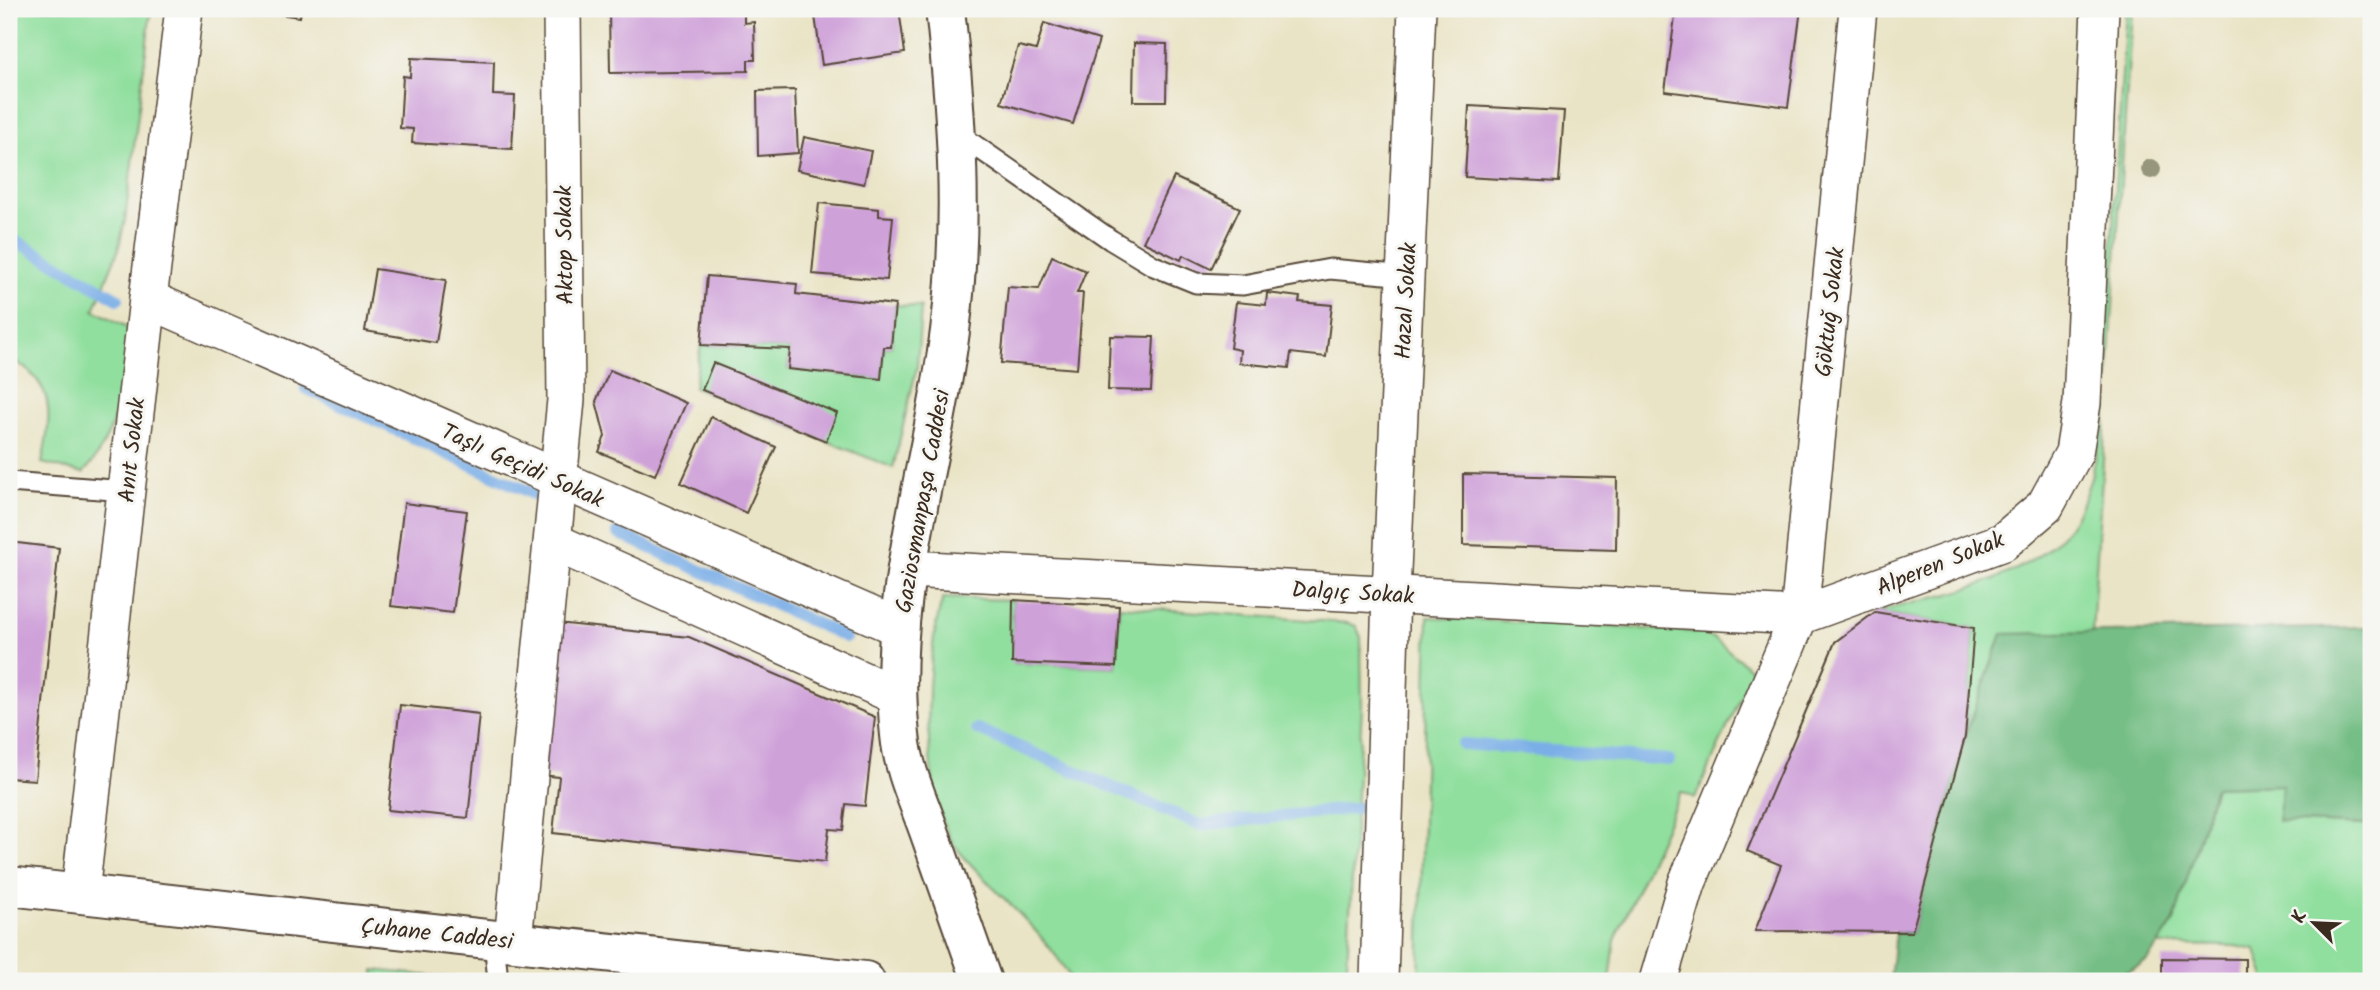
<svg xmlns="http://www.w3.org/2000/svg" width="2380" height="990" viewBox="0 0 2380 990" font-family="Kalam,sans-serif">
<rect width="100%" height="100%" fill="#f6f6f2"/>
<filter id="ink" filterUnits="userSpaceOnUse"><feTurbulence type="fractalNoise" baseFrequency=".0143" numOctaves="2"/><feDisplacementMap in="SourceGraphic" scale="14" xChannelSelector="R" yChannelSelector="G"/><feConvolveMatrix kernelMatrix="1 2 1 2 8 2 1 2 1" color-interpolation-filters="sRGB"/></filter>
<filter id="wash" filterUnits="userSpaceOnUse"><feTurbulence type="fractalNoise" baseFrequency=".00686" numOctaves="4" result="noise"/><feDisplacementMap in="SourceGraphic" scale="28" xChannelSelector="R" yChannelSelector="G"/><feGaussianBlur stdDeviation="1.57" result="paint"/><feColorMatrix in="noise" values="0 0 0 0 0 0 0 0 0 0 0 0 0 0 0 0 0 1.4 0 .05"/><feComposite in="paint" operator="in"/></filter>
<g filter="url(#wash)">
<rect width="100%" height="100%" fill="#eae4c6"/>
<g fill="#90df9e" stroke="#66845e" stroke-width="2">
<path d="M9,9H151L125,220L118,251L94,310L135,331C124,377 118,438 83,473L42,463C51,417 58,383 9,358Z"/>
<path d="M2126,9H2132L2092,633L2002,634L1965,737L1974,628L1875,612C1939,596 2037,581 2074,519C2088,495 2095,465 2100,438Z"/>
<polygon points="895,305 921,307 917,367 893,468 694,387 701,345 790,349 788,369 881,379 884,347 891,347"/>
<path d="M943,598L1013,600V663L1116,667L1119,606L1348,623L1356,626L1361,637L1362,707L1346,981L1071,979C1042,928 996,895 959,851C918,803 924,655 943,598Z"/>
<polygon points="1428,617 1700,632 1715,639 1753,671 1695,798 1681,792 1615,940 1610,981 1419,981"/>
<polygon points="2283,785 2279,821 2368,825 2371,861 2371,981 2266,981 2256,950 2236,946 2158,945 2174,921 2215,787"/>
<polygon points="374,970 478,981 375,981"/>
</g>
<polygon fill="#74be85" stroke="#587452" stroke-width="2" points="2371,627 2371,861 2367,825 2278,821 2283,785 2215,787 2174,921 2147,961 2110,981 1890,981 1895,933 1912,932 1965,737 2002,634"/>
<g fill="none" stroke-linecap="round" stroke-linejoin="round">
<g stroke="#7aaee7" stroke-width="12">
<polyline points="9,237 118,299"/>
<polyline points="306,388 540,497"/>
<polyline points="618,533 846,637"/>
<polyline points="977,729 1200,825 1357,808"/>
<polyline points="1462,744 1669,760"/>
</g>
</g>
<g id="blocks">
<g fill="#cfa1d9">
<polygon points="244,9 301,9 300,17"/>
<polygon points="609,9 744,9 744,23 754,22 755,60 748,60 748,71 610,73"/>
<polygon points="814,9 899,9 905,53 822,65"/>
<polygon points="1676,9 1801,9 1788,107 1665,91"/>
<polygon points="1044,23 1099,40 1073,124 1001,103 1018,46 1036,50"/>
<polygon points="1134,43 1167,44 1166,101 1133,101"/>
<polygon points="411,58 494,62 493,95 515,96 512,149 412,143 413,129 400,128 403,76 410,77"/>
<polygon points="795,90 798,153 758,156 757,91"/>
<polygon points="1469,106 1564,111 1559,182 1465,177"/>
<polygon points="804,137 871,151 864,184 797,170"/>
<polygon points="1174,177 1240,208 1211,269 1183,255 1181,260 1143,242"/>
<polygon points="819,203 879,209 879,216 893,217 887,280 812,274"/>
<polygon points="1052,256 1086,271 1077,293 1083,293 1077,369 1001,363 1008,287 1039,289"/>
<polygon points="375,269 446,280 436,343 365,331"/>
<polygon points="707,276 797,284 796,294 895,305 891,347 884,347 881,379 788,369 790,349 701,345"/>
<polygon points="1267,293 1300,297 1299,302 1332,305 1326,357 1291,353 1289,368 1239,363 1240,350 1230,348 1236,302 1266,305"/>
<polygon points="1110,336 1154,337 1151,391 1108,390"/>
<polygon points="713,363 837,413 826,441 702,390"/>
<polygon points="610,370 686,403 655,475 599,452 605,436 596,401"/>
<polygon points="711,417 776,447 746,513 681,483"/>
<polygon points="1463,474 1617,478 1616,550 1463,545"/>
<polygon points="404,503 467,511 453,613 391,606"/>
<polygon points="9,542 59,548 35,780 9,778"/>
<polygon points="1013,600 1119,606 1116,667 1012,663"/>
<polygon points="1875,612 1974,628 1965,737 1912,932 1755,931 1781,865 1747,851 1835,642"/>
<polygon points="557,623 689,637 875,717 865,806 846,804 843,830 829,829 825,862 553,833 559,777 541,775"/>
<polygon points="400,705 479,714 468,818 388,810"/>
<polygon points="2162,958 2245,959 2245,981 2162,981"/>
</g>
</g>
</g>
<g filter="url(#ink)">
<use href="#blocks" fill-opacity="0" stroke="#554637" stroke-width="2"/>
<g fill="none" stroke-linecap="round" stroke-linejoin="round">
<g stroke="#554637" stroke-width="23">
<g id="service">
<polyline points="957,133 1111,240 1154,266 1196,283 1243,285 1330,269 1407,276"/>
<polyline points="9,482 126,491"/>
<polyline points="494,940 498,981"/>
</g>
</g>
<g stroke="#554637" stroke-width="40">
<g id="minor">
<polyline points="148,299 900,628"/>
<polyline points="554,542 897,696"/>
<polyline points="908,569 1799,616 2003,542 2045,506 2074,453 2082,403 2100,9"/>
<polyline points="80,893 148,299 184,9"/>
<polyline points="513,941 566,400 562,9"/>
<polyline points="1379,981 1391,593 1417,9"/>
<polyline points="1658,981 1687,883 1799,616 1858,9"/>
</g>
</g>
<g stroke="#554637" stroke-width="42">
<path id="tertiary" d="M945,9C957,117 964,223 950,331C933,465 885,599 900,735C903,768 918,800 929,831C947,881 964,931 982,981"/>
</g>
<g stroke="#554637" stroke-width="42">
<polyline id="primary" points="9,886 865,981"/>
</g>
<use href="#service" stroke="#fff" stroke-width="19"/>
<use href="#minor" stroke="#fff" stroke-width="37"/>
<use href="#tertiary" stroke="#fff" stroke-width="38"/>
<use href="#primary" stroke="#fff" stroke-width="38"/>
</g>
<circle fill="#95967b" cx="2151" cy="169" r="10"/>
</g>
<g text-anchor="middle" stroke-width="6" stroke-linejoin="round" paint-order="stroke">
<g font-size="23" fill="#3b2a1e" stroke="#f6f6f2">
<text transform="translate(564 245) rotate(-91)" y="8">Aktop Sokak</text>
<text transform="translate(1405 301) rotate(-87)" y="8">Hazal Sokak</text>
<text transform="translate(1829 312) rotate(-84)" y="8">Göktuğ Sokak</text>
<text transform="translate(131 450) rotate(-84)" y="8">Anıt Sokak</text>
<text transform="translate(523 465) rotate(24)" y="8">Taşlı Geçidi Sokak</text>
<text transform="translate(922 501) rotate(-80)" y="8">Gaziosmanpaşa Caddesi</text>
<text transform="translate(1940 563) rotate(-22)" y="8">Alperen Sokak</text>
<text transform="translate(1353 592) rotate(3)" y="8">Dalgıç Sokak</text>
<text transform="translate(437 933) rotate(6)" y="8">Çuhane Caddesi</text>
</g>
</g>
<rect width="2380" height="990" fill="none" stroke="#f6f6f2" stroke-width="35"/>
<g transform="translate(2314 923) rotate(294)" stroke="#f6f6f2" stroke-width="5" paint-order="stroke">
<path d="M0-5L12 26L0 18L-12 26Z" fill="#3b2a1e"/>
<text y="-10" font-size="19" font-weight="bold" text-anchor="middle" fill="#3b2a1e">K</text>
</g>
</svg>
